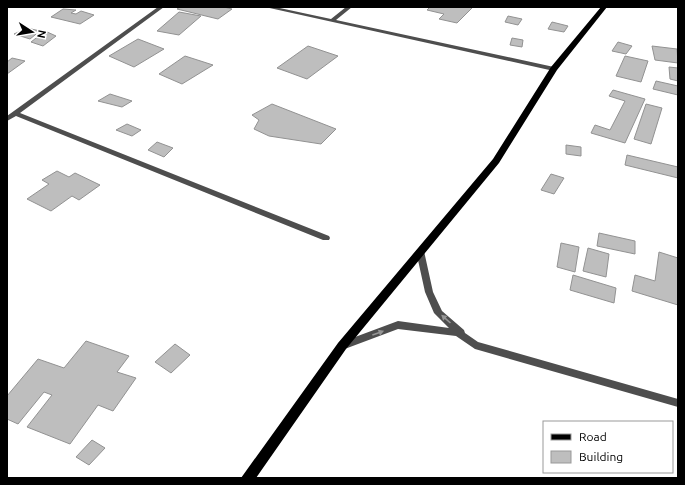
<svg xmlns="http://www.w3.org/2000/svg" width="685" height="485" viewBox="0 0 685 485" font-family="Ubuntu,sans-serif">
<rect width="100%" height="100%" fill="#fff"/>
<g fill="#bebebe" stroke="#929292">
<polygon points="180,7 224,7 232,9 218,19 177,9"/>
<polygon points="430,7 473,7 457,23 439,19 444,14 427,10"/>
<polygon points="63,9 76,10 71,13 76,14 81,11 94,15 80,24 51,17"/>
<polygon points="179,12 201,16 179,35 157,31"/>
<polygon points="508,16 522,19 518,25 505,22"/>
<polygon points="552,22 568,26 564,32 548,29"/>
<polygon points="27,28 40,31 30,39 14,34"/>
<polygon points="45,31 56,36 43,46 31,42"/>
<polygon points="512,38 523,40 522,47 510,45"/>
<polygon points="138,39 164,49 134,67 109,56"/>
<polygon points="618,42 632,46 626,54 612,51"/>
<polygon points="308,46 338,56 307,79 277,68"/>
<polygon points="652,46 677,49 678,63 655,60"/>
<polygon points="185,56 213,65 182,84 159,74"/>
<polygon points="625,56 648,61 641,82 616,76"/>
<polygon points="12,58 25,61 7,74 7,62"/>
<polygon points="669,67 678,68 678,81 670,79"/>
<polygon points="656,81 678,86 678,95 653,89"/>
<polygon points="613,90 645,99 625,143 591,133 595,125 610,130 625,101 609,96"/>
<polygon points="110,94 132,101 122,107 98,101"/>
<polygon points="272,104 336,129 321,144 269,136 254,129 259,120 252,115"/>
<polygon points="646,104 662,108 651,144 634,139"/>
<polygon points="127,124 141,130 132,136 116,130"/>
<polygon points="157,142 173,148 164,157 148,150"/>
<polygon points="566,145 581,147 581,156 566,154"/>
<polygon points="627,155 678,167 678,178 625,165"/>
<polygon points="57,171 69,177 75,173 100,185 79,200 72,196 51,211 27,199 49,184 42,180"/>
<polygon points="551,174 564,178 554,194 541,190"/>
<polygon points="599,233 635,241 635,254 597,246"/>
<polygon points="561,243 579,247 575,272 557,267"/>
<polygon points="588,248 609,254 606,277 583,271"/>
<polygon points="659,252 678,258 678,305 632,291 635,275 655,281"/>
<polygon points="573,275 616,288 614,303 570,290"/>
<polygon points="86,341 129,356 117,372 136,378 113,411 98,405 70,444 27,427 52,395 44,392 18,424 7,419 7,396 38,359 64,368"/>
<polygon points="175,344 190,355 171,373 155,362"/>
<polygon points="92,440 105,448 89,465 76,457"/>
</g>
<g fill="none" stroke-linecap="round" stroke-linejoin="round">
<g fill="#4e4e4e" fill-rule="evenodd">
<polygon points="158,7 164,7 20,113 329,236 330,238 329,240 323,240 16,116 7,121 7,116"/>
<polygon points="265,7 275,7 331,19 346,7 352,7 336,20 554,67 557,69 554,71"/>
<polygon points="420,248 424,251 433,292 442,311 464,330 465,333 478,342 678,399 678,407 475,349 456,336 398,329 342,350 339,349 337,346 339,343 398,321 449,328 434,313 425,292 416,251"/>
</g>
<polygon fill="#000" fill-rule="evenodd" points="601,7 607,7 557,70 499,163 346,349 256,478 241,478 338,343 493,159 551,67"/>
</g>
<defs><path id="oneway-solid" d="M-6-.8H1V-3.2L6.5 0L1 3.2V.8H-6Z"/></defs>
<g fill="#959595">
<use href="#oneway-solid" transform="translate(446 319) rotate(-138)"/>
<use href="#oneway-solid" transform="translate(378 333) rotate(-20)"/>
</g>
<rect width="685" height="485" fill="none" stroke="#000000" stroke-width="16"/>
<rect x="543" y="421" width="130" height="52" fill="#ffffff" stroke="#999999"/>
<rect x="551" y="434" width="20" height="6" fill="#000000" stroke="#999999"/>
<text x="579" y="441" font-size="12" fill="#000000">Road</text>
<rect x="551" y="451" width="20" height="12" fill="#bebebe" stroke="#999999"/>
<text x="579" y="461" font-size="12" fill="#000000">Building</text>
<g transform="translate(32 32) rotate(102)" stroke="#ffffff" stroke-width="3" paint-order="stroke">
<path d="M0-3L7 15L0 10L-7 15Z" fill="#000000"/>
<text y="-6" font-size="11" font-weight="bold" text-anchor="middle" fill="#000000">N</text>
</g>
</svg>
